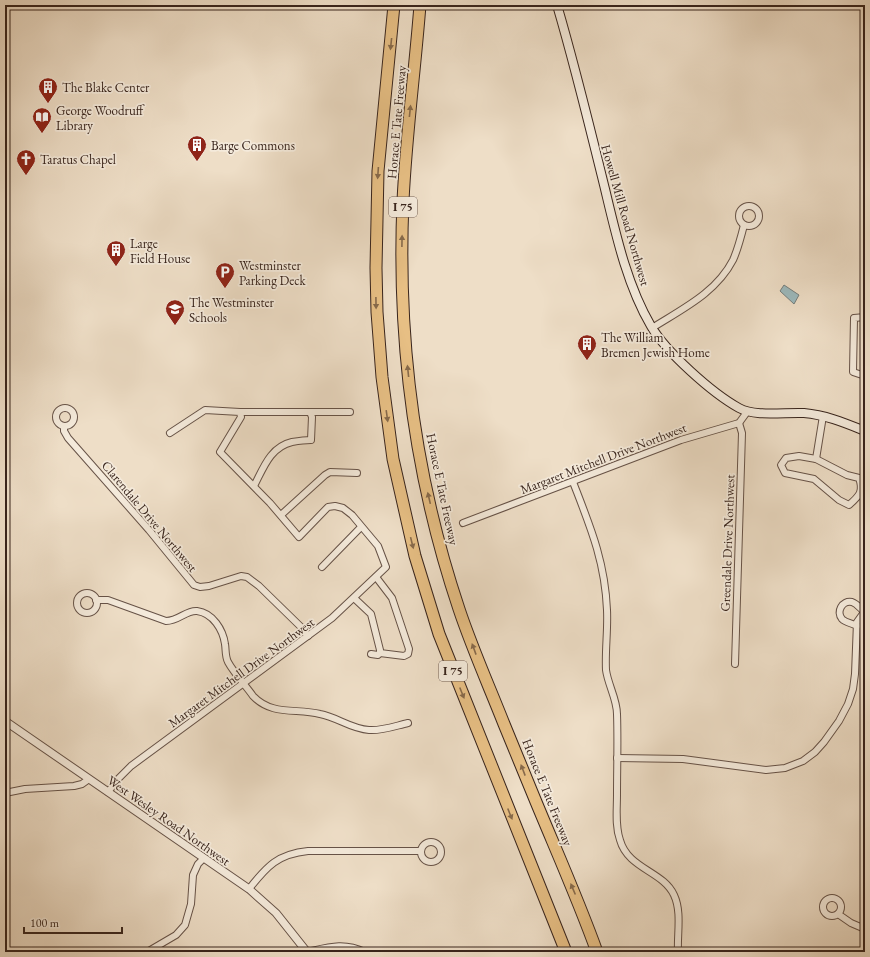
<svg xmlns="http://www.w3.org/2000/svg" width="870" height="957" viewBox="0 0 870 957" font-family="'EB Garamond',serif">
<rect width="100%" height="100%" fill="#eedec7"/>
<filter id="stains"><feTurbulence type="fractalNoise" baseFrequency=".005" numOctaves="4"/><feColorMatrix values="0 0 0 0 .2 0 0 0 0 .09 0 0 0 0 .02 0 0 0 .5 -.17"/></filter>
<radialGradient id="worn" r=".72"><stop offset=".6" stop-color="#630" stop-opacity="0"/><stop offset="1" stop-color="#630" stop-opacity=".3"/></radialGradient>
<polygon fill="#9cbabe" stroke="#747e7d" points="784,285 799,295 794,304 780,291"/>
<g fill="none" stroke-linecap="round" stroke-linejoin="round">
<g stroke="#665247" stroke-width="8">
<g id="minor">
<circle cx="749" cy="216" r="10"/>
<polyline points="865,317 854,318 853,372 865,376"/>
<path d="M652,328C682,309 716,293 733,260C738,249 741,237 744,225"/>
<circle cx="65" cy="417" r="9"/>
<path d="M240,412H310L312,417L311,440C305,440 298,441 292,442C270,447 263,469 254,486"/>
<polyline points="310,412 350,412"/>
<polyline points="64,426 64,431 68,438 149,530 194,585 200,587 209,586 241,576 247,577 259,586 301,627 308,636"/>
<path d="M799,456L816,459L847,475L859,478C864,492 859,496 849,505L839,500L814,479L785,473L781,465L786,458Z"/>
<polyline points="816,459 823,416"/>
<path d="M573,482C590,526 605,561 607,610C608,630 605,650 606,670C608,685 617,699 617,714C618,741 617,768 617,795C617,810 615,826 620,840C628,869 663,871 674,895C682,912 677,934 678,952"/>
<polyline points="281,515 325,475 330,472 357,473"/>
<polyline points="463,523 681,440 739,423 747,412"/>
<polyline points="322,567 361,527"/>
<polyline points="376,577 392,598 409,649 408,654 404,656 380,653"/>
<circle cx="87" cy="603" r="10"/>
<polyline points="354,598 371,614 380,650 380,653 378,655 371,654"/>
<path d="M96,600H108L166,621C179,621 186,610 197,611C213,613 223,630 225,644C226,650 225,656 228,662C234,673 246,686 253,696C272,716 296,708 320,714C337,717 351,729 369,730C382,731 395,726 408,723"/>
<path d="M857,626C852,623 846,623 842,619C836,612 842,600 852,602C858,604 860,609 865,612"/>
<polyline points="735,664 742,433 739,423"/>
<polyline points="617,758 683,759 766,770 785,768 803,761 815,752 824,742 839,721 848,704 853,689 855,674 857,622 862,615 865,614"/>
<polyline points="108,792 119,778 131,766 332,618 386,567 378,546 352,515 343,508 335,506 328,507 299,537 270,503 220,452 241,417 240,412 205,410 170,433"/>
<polyline points="5,793 25,789 74,786 82,784 89,779"/>
<circle cx="431" cy="852" r="10"/>
<path d="M249,889C267,866 278,854 308,851H421"/>
<circle cx="832" cy="907" r="9"/>
<polyline points="838,914 851,923 865,929"/>
<polyline points="147,952 176,935 185,925 191,904 193,875 198,864 204,858"/>
<path d="M307,952C329,947 344,942 365,952"/>
</g>
</g>
<g stroke="#665247" stroke-width="9">
<polyline id="tertiary" points="5,721 249,889 276,913 307,952"/>
</g>
<g stroke="#38241c" stroke-width="10">
<path id="secondary" d="M557,5C575,66 590,128 605,189C616,235 627,285 651,326C666,352 712,393 739,408C755,417 785,412 804,413C826,415 845,423 865,431"/>
</g>
<g stroke="#38241c" stroke-width="13">
<g id="motorway">
<polyline points="394,5 378,171 376,268 377,312 382,377 393,459 415,556 439,634 566,952"/>
<path d="M420,5C415,70 406,136 403,201C397,339 415,478 459,609C472,648 489,686 504,724C514,748 524,773 534,797C555,848 578,899 597,952"/>
</g>
</g>
<use href="#minor" stroke="#f4eadb" stroke-width="6"/>
<use href="#tertiary" stroke="#f4eadb" stroke-width="7"/>
<use href="#secondary" stroke="#f4eadb" stroke-width="8"/>
<use href="#motorway" stroke="#e7bf84" stroke-width="11"/>
</g>
<defs><path id="oneway-solid" d="M-6-.8H1V-3.2L6.5 0L1 3.2V.8H-6Z"/></defs>
<g fill="#876a4b">
<use href="#oneway-solid" transform="translate(391 44) rotate(96)"/>
<use href="#oneway-solid" transform="translate(410 111) rotate(-84)"/>
<use href="#oneway-solid" transform="translate(378 173) rotate(94)"/>
<use href="#oneway-solid" transform="translate(402 241) rotate(-89)"/>
<use href="#oneway-solid" transform="translate(376 303) rotate(89)"/>
<use href="#oneway-solid" transform="translate(408 371) rotate(-96)"/>
<use href="#oneway-solid" transform="translate(387 416) rotate(82)"/>
<use href="#oneway-solid" transform="translate(429 498) rotate(-103)"/>
<use href="#oneway-solid" transform="translate(412 543) rotate(76)"/>
<use href="#oneway-solid" transform="translate(474 649) rotate(-110)"/>
<use href="#oneway-solid" transform="translate(462 693) rotate(68)"/>
<use href="#oneway-solid" transform="translate(523 770) rotate(-111)"/>
<use href="#oneway-solid" transform="translate(510 814) rotate(68)"/>
<use href="#oneway-solid" transform="translate(573 889) rotate(-113)"/>
</g>
<defs>
<g id="building-pin" transform="scale(1)"><path d="M0 17L-7.5 6A9.5 9.5 0 1 1 7.5 6Z" fill="#8f2418" stroke="#f4eadb"/><path d="M-4-6H4V6H1V3H-1V6H-4ZM-2.5-4.3h1.7v1.8h-1.7ZM.8-4.3h1.7v1.8H.8ZM-2.5-1h1.7V.8h-1.7ZM.8-1h1.7V.8H.8Z" fill="#fff"/></g>
<g id="library-pin" transform="scale(1)"><path d="M0 17L-7.5 6A9.5 9.5 0 1 1 7.5 6Z" fill="#8f2418" stroke="#f4eadb"/><path d="M-6-4Q-3-5.5-.7-3.5V5Q-3 3-6 4ZM6-4Q3-5.5 .7-3.5V5Q3 3 6 4Z" fill="#fff"/></g>
<g id="church-pin" transform="scale(1)"><path d="M0 17L-7.5 6A9.5 9.5 0 1 1 7.5 6Z" fill="#8f2418" stroke="#f4eadb"/><path d="M-1.2-6h2.4v3.5h3.3v2.4h-3.3V6h-2.4V-.1h-3.3v-2.4h3.3Z" fill="#fff"/></g>
<g id="parking-pin" transform="scale(1)"><path d="M0 17L-7.5 6A9.5 9.5 0 1 1 7.5 6Z" fill="#8f2418" stroke="#f4eadb"/><path d="M-3.5-5.5H1a3.5 3.5 0 0 1 0 7H-1V5.5H-3.5ZM-1-3.4V-.6H.8a1.4 1.4 0 0 0 0-2.8Z" fill="#fff"/></g>
<g id="school-pin" transform="scale(1)"><path d="M0 17L-7.5 6A9.5 9.5 0 1 1 7.5 6Z" fill="#8f2418" stroke="#f4eadb"/><path d="M0-5L7-2L0 1L-7-2ZM-4 1L0 2.5L4 1V4Q0 6-4 4Z" fill="#fff"/></g>
</defs>
<g fill-rule="evenodd">
<use href="#building-pin" x="48" y="87"/>
<use href="#library-pin" x="42" y="117"/>
<use href="#building-pin" x="197" y="145"/>
<use href="#church-pin" x="26" y="159"/>
<use href="#building-pin" x="116" y="250"/>
<use href="#parking-pin" x="225" y="272"/>
<use href="#school-pin" x="175" y="309"/>
<use href="#building-pin" x="587" y="344"/>
</g>
<g text-anchor="middle" stroke-width="3.5" stroke-linejoin="round" paint-order="stroke">
<g fill="#f4eadb" stroke="#705f55" stroke-width="1">
<rect x="389" y="197" width="28" height="20" rx="3"/>
<rect x="439" y="661" width="28" height="20" rx="3"/>
</g>
<g font-size="12" font-weight="bold" fill="#38241c">
<text x="403" y="211">I 75</text>
<text x="453" y="675">I 75</text>
</g>
<g font-size="13" fill="#38241c" stroke="#f4eadb" text-anchor="start">
<text x="62" y="92">The Blake Center</text>
<text x="56" y="115">George Woodruff<tspan x="56" dy="15">Library</tspan></text>
<text x="211" y="150">Barge Commons</text>
<text x="40" y="164">Taratus Chapel</text>
<text x="130" y="248">Large<tspan x="130" dy="15">Field House</tspan></text>
<text x="239" y="270">Westminster<tspan x="239" dy="15">Parking Deck</tspan></text>
<text x="189" y="307">The Westminster<tspan x="189" dy="15">Schools</tspan></text>
<text x="601" y="342">The William<tspan x="601" dy="15">Bremen Jewish Home</tspan></text>
</g>
<g font-size="13" fill="#38241c" stroke="#f4eadb">
<text transform="translate(396 122) rotate(-85)" y="5">Horace E Tate Freeway</text>
<text transform="translate(626 215) rotate(74)" y="5">Howell Mill Road Northwest</text>
<text transform="translate(603 458) rotate(-21)" y="5">Margaret Mitchell Drive Northwest</text>
<text transform="translate(443 489) rotate(78)" y="5">Horace E Tate Freeway</text>
<text transform="translate(150 516) rotate(50)" y="5">Clarendale Drive Northwest</text>
<text transform="translate(727 543) rotate(-88)" y="5">Greendale Drive Northwest</text>
<text transform="translate(241 672) rotate(-36)" y="5">Margaret Mitchell Drive Northwest</text>
<text transform="translate(548 792) rotate(68)" y="5">Horace E Tate Freeway</text>
<text transform="translate(169 820) rotate(35)" y="5">West Wesley Road Northwest</text>
</g>
</g>
<rect width="870" height="957" fill="none" stroke="#eedec7" stroke-width="20"/>
<rect x="6" y="6" width="858" height="945" fill="none" stroke="#38241c" stroke-width="2"/>
<rect x="10" y="10" width="850" height="937" fill="none" stroke="#38241c"/>
<path d="M24 927v6h98v-6" fill="none" stroke="#38241c" stroke-width="2"/>
<text x="30" y="927" font-size="12" fill="#38241c" stroke="#f4eadb" stroke-width="3" paint-order="stroke">100 m</text>
<rect width="100%" height="100%" filter="url(#stains)"/>
<rect width="100%" height="100%" fill="url(#worn)"/>
</svg>
